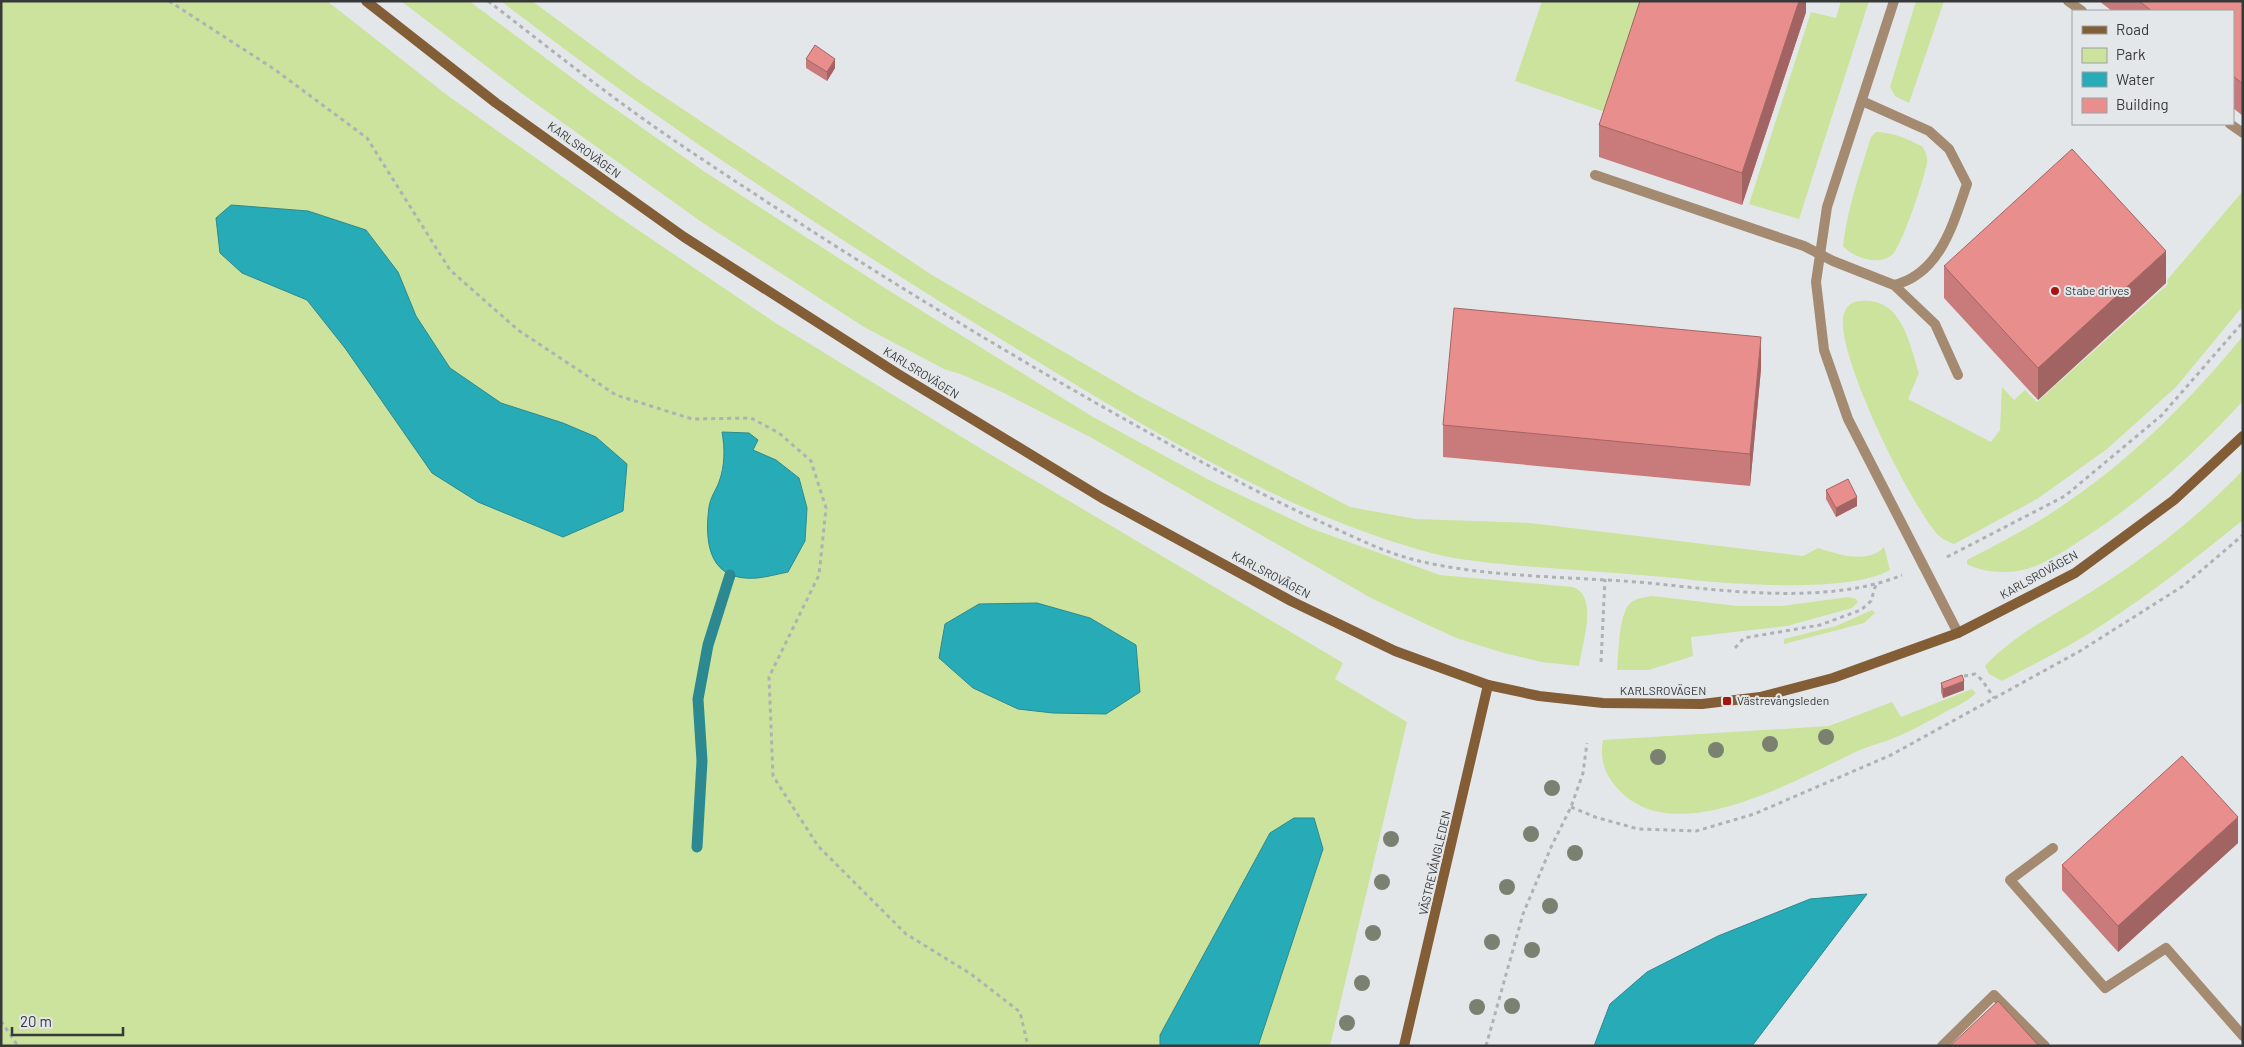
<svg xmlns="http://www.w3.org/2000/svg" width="2244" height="1047" viewBox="0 0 2244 1047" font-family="Barlow,sans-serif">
<rect width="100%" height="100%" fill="#e4e7ea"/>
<g fill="#cbe39c">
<polygon points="1,1 327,1 447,95 616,215 774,322 983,450 1343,663 1335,679 1407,722 1330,1046 1,1046"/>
<path d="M401,1H469L591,92L705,172L888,290L1093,417L1211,481L1310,528L1440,575L1573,587C1599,596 1582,644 1579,666L1541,662L1504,653L1459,639L1430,626L1371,598L1092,438L1004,393L963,375L944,369L864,327L703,223L524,95Z"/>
<path d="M501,1H532L639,80L932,275L1141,397L1350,507L1416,519L1530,523L1803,556L1818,548C1838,554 1867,565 1884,547L1890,570C1848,594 1725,584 1675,578C1621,573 1566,570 1512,565C1481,562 1450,559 1420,550C1275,508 1145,427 1017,349C840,241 666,128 501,1Z"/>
<polygon points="1542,1 1646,1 1608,113 1515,81"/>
<polygon points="1841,1 1869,1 1799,219 1749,204 1811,12 1836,18"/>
<polygon points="1916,1 1944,1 1909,103 1895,96 1890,87"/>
<path d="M1876,132C1893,132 1908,139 1923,147C1925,152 1928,157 1927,162C1925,177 1902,246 1892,255C1878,266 1854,258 1843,246C1847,209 1860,173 1871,137Z"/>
<path d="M2243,191V306L2176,387L2107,449L2037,499L1954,544C1948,542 1942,539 1938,535C1909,502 1838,359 1843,317C1845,307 1851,301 1861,301C1902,298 1909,342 1919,373L1908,399L1991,442L2000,430L2002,387L2014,400L2025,390L2037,402L2168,284L2167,280Z"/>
<path d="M2243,336V401C2195,453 2143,500 2084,538C2066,550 2047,563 2027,569C2009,574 1983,573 1967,564V560C2002,542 2037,524 2069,501C2135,456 2192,398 2243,336Z"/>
<path d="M2243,470V520C2197,557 2152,593 2102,625C2071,646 2036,663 2002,681L1989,674L1985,666C2015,633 2057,614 2094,590C2149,555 2198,517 2243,470Z"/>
<path d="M1652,596L1737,606H1782L1848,597L1856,599L1858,602L1852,608L1787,626L1691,637L1693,656L1649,670H1617C1619,654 1618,609 1633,601C1638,598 1647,597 1652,596Z"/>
<polygon points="1872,610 1875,613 1864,623 1784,644 1784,639 1836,626"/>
<path d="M1972,689L1976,693C1968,701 1957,706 1947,711C1930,720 1914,730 1896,737C1885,742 1872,745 1860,750C1800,777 1678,851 1620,791C1606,777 1599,761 1603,740L1829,726L1892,702L1901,717Z"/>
</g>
<g fill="#27acb7" stroke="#2c8991">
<polygon points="231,205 308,211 366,230 398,272 416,316 450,368 501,403 563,423 596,437 627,464 623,511 563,537 478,502 432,473 345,348 307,300 242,273 220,253 216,218"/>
<path d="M722,432L749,433L758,440L753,450L776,460L799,478L807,508L805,541L788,572C778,574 767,577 757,578C710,582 704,545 709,507C710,498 716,490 719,482C725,466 725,448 722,432Z"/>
<polygon points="1037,603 1090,618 1136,645 1140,692 1106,714 1053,713 1018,709 973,688 939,658 945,624 979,604"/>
<polygon points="1294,818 1314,818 1323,849 1258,1046 1160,1046 1160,1035 1270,833"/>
<polygon points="1867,894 1752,1046 1594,1046 1610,1004 1647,972 1718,936 1810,899"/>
</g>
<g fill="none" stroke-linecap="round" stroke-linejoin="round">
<polyline stroke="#2c8991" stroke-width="11" points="697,847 702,761 698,699 708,645 730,575"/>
<g stroke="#afb2b4" stroke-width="3" stroke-dasharray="4 4" stroke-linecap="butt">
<polyline points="169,1 274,69 367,138 450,270 518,330 616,395 692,419 751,418 779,433 811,461 826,508 819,575 769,677 773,776 818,846 906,934 971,974 1020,1012 1028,1046"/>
<path d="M488,1C549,48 609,96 672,139C825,242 982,340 1144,430C1206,465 1269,499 1334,528C1360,540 1387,553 1415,560C1491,579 1580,576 1659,584C1733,592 1833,604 1902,575"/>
<polyline points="1947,557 2065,496 2162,415 2243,322"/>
<polyline points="1735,648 1744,638 1820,625 1861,610 1871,601 1876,584"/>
<polyline points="1601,662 1605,579"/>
<polyline points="1964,676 1975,674 1982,680 1994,698"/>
<polyline points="1571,807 1595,817 1638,829 1696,831 1754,814 1891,755 2080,651 2183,586 2243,535"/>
<polyline points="1,1021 18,1046"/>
<polyline points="1486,1046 1523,914 1552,845 1571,807 1583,773 1587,743"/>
</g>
<g stroke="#a48a70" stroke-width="10">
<polyline points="1894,1 1827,207 1816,282 1824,350 1848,419 1958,633"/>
<polyline points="2068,1 2082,11"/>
<path d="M1862,101L1929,131L1949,149L1967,184C1953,224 1940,274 1894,285"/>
<polyline points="2230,124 2243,133"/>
<polyline points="1595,175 1804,246 1833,261 1894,285 1935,324 1958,375"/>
<polyline points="2053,848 2010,880 2105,988 2166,948 2243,1036"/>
<polyline points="1942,1046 1994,995 2045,1046"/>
</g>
<g stroke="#825d36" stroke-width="10">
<polyline points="366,1 496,103 684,237 898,374 1102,498 1291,601 1395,651 1488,685 1539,696 1603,703 1702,704 1760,697 1833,678 1958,633 2075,573 2174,500 2243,436"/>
<polyline points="1404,1046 1488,685"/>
</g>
</g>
<g fill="#7a8170">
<circle cx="1826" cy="737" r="8"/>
<circle cx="1770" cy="744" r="8"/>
<circle cx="1716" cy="750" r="8"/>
<circle cx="1658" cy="757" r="8"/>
<circle cx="1552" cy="788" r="8"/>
<circle cx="1531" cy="834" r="8"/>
<circle cx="1391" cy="839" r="8"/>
<circle cx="1575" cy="853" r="8"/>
<circle cx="1382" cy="882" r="8"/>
<circle cx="1507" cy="887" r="8"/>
<circle cx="1550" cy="906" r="8"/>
<circle cx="1373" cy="933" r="8"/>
<circle cx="1492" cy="942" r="8"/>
<circle cx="1532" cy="950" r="8"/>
<circle cx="1362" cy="983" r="8"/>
<circle cx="1512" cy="1006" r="8"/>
<circle cx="1477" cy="1007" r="8"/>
<circle cx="1347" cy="1023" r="8"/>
</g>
<g fill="#c87b7a">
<polygon points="1806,1 1806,12 1742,205 1599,157 1599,125"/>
<polygon points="2099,1 2243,1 2243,116 2233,108 2233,11 2112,11"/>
<polygon points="806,59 835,68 827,81 806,68"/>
<polygon points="1944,266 2166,283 2038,400 1944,298"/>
<polygon points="1761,369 1750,486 1443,457 1443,425"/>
<polygon points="1826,490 1857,506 1836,517 1826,499"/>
<polygon points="1941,683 1964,690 1943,698 1941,692"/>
<polygon points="2238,843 2118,952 2062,890 2062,865"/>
</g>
<g fill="#a26463">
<polygon points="1799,1 1806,1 1806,12 1742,205 1742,173"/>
<polygon points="835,59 835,68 827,81 827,72"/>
<polygon points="2166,251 2166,283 2038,400 2038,368"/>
<polygon points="1761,337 1761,369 1750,486 1750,454"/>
<polygon points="1857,497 1857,506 1836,517 1836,508"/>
<polygon points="1964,681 1964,690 1943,698 1943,689"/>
<polygon points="2238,817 2238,843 2118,952 2118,926"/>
</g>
<g fill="#e88f8e" stroke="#a26463">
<polygon points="1640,1 1799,1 1742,173 1599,125"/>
<polygon points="2139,1 2243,1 2243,84 2233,76 2233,11 2152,11"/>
<polygon points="815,45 835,59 827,72 806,59"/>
<polygon points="2072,149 2166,251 2038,368 1944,266"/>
<polygon points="1454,308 1761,337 1750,454 1443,425"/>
<polygon points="1848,479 1857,497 1836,508 1826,490"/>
<polygon points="1962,675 1964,681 1943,689 1941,683"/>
<polygon points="2182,756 2238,817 2118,926 2062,865"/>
<polygon points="1998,1001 2039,1046 1950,1046"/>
</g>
<g fill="#a7140f" stroke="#e4e7ea" stroke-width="2">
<circle cx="2055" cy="291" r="5"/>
<rect x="1722" y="696" width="10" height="10" rx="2.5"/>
</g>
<g text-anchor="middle" stroke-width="4" stroke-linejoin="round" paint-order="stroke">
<g font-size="12" fill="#363839" stroke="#e4e7ea">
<text transform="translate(584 150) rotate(36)" y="4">KARLSROVÄGEN</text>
<text transform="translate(921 373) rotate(32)" y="4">KARLSROVÄGEN</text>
<text transform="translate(1271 575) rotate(28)" y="4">KARLSROVÄGEN</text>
<text transform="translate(2039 575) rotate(-29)" y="4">KARLSROVÄGEN</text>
<text x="1663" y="695">KARLSROVÄGEN</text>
<text transform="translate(1435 863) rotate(-77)" y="4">VÄSTREVÅNGLEDEN</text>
</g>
<g font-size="12" fill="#363839" stroke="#e4e7ea" text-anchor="start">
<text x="2065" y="295">Stabe drives</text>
<text x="1737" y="705">Västrevångsleden</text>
</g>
</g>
<rect width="2244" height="1047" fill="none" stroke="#363839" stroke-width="5"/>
<rect x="2072" y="10" width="162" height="115" fill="#e4e7ea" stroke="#9ea1a3"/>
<rect x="2082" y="26" width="25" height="8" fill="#825d36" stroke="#9ea1a3"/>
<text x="2116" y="35" font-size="15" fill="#363839">Road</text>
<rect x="2082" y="48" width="25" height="15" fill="#cbe39c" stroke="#9ea1a3"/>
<text x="2116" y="60" font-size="15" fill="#363839">Park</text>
<rect x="2082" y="72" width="25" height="15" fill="#27acb7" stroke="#9ea1a3"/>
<text x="2116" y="85" font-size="15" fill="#363839">Water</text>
<rect x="2082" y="98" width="25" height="15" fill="#e88f8e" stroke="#9ea1a3"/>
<text x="2116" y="110" font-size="15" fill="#363839">Building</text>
<path d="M12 1027v8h111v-8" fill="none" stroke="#363839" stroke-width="2.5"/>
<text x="20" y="1027" font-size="15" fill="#363839" stroke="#e4e7ea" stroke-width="4" paint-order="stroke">20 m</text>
</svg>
